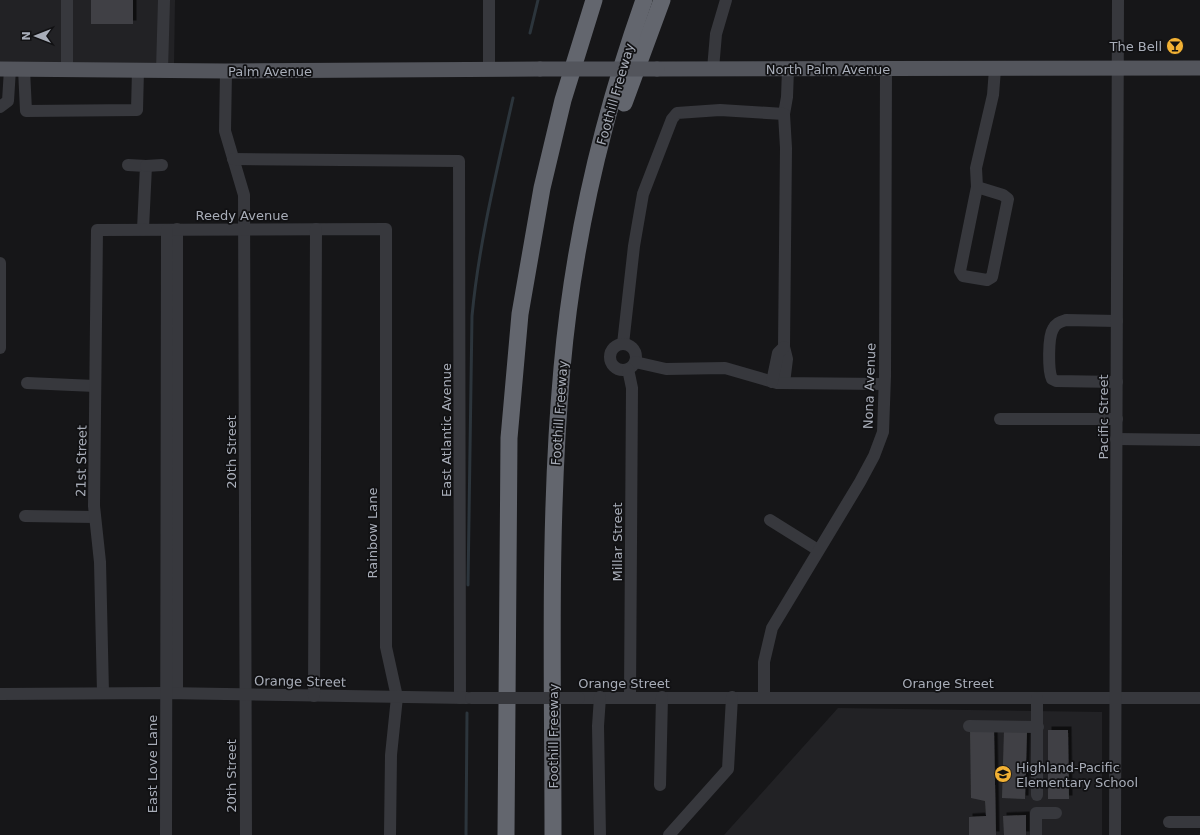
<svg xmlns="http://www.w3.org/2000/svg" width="1200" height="835" viewBox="0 0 1200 835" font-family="'DejaVu Sans',sans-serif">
<defs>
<filter id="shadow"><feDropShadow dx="3.5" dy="-3.5" stdDeviation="0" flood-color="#0009"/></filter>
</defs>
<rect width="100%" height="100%" fill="#161618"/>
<g fill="#222225">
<polygon points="0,0 175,0 174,66 0,66"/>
<polygon points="838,708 1102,712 1102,835 724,835"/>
</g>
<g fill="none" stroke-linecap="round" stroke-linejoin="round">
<g stroke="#2c353c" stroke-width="3">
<polyline points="530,33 538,0"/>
<path d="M468,585L472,316C479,242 497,170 513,98"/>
<polyline points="466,835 467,713"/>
</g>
</g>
<g fill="#404145" filter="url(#shadow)">
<rect x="91" y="0" width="42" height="24"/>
<polygon points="970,730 994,730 996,835 969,835 969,817 986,816 985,801 971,798"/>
<polygon points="1004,730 1027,731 1025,799 1002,798"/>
<polygon points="1048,730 1068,730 1069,799 1048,799"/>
<polygon points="1026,815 1026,835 1004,835 1003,816"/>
</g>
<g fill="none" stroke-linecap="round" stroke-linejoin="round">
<g stroke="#37383d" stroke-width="12">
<polyline points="489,0 489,69"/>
<polyline points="24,69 26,111 137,110 138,70"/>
<polyline points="713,69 716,34 726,0"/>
<polyline points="67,70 67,0"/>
<polyline points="162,70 164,0"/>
<polyline points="226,71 225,131 244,195 246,835"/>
<polyline points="0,107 8,101 10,69"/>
<polyline points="784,114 787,97 788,69"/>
<polyline points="233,159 459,161 460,698"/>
<polyline points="128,165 146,166 143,229"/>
<polyline points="146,166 162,165"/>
<polyline points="977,187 1003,195 1008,199 992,277 987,280 963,276 960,271 977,187 976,168 993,95 995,69"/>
<polyline points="177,229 177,693"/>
<polyline points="0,263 0,348"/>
<polyline points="623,344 634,246 643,194 672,119 677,113 720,110 784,114 786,148 784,347 787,359 784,383"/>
<circle cx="623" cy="357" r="13"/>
<polyline points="635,362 666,369 725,368 777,383 884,384"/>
<polyline points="628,369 632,388 630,697"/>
<polyline points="772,382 778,353 784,347"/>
<path d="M1117,382L1056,381L1052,379C1048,371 1048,337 1053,329C1056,323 1060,322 1066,320L1117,321"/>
<polyline points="27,383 95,386"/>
<polyline points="1000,419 1117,419"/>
<polyline points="1116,439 1200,440"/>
<polyline points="25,516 95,517"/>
<polyline points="770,520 818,550"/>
<polyline points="103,693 100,562 94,506 97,230 386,229 386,647 397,697 391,755 390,835"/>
<polyline points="0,694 165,693 467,698"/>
<polyline points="314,696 316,229"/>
<polyline points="764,696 764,662 772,628 860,482 874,456 883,432 885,376 886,69"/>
<polyline points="579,698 1200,698"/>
<polyline points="969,726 1038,727"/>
<polyline points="660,785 662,697"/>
<polyline points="1037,795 1037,698"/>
<polyline points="1169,822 1200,822"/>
<polyline points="166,835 167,230"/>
<polyline points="600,835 598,726 600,697"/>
<polyline points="669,835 728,769 732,697"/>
<polyline points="1036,835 1036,813 1056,813"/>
<polyline points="1115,835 1118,0"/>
</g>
<g stroke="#53555c" stroke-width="15">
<polyline points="0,69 226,71 540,69"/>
<polyline points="657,69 1200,68"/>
</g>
<g stroke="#63666e" stroke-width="17">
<polyline points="624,103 662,0"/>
<polyline points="506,835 509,438 520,314 542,188 563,100 594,0"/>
<path d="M553,835C553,680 548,523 562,368C573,244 602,118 644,0"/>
</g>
<polyline stroke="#37383d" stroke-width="12" points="471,698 579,698"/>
<polyline stroke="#53555c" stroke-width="15" points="540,69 657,69"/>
</g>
<defs>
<g id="bar-disc" transform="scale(0.9)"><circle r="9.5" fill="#f2b134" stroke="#111113"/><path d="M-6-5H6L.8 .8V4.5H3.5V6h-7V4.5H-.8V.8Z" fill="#111"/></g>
<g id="school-disc" transform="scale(0.9)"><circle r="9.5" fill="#f2b134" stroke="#111113"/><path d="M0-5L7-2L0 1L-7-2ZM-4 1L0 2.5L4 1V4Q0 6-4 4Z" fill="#111"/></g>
</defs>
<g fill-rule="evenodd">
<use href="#bar-disc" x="1175" y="46"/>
<use href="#school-disc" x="1003" y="774"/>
</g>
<g text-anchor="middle" stroke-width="3.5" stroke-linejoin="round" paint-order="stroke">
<g font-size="13" fill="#a8adb8" stroke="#111113" text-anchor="end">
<text x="1162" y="51">The Bell</text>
<text x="1016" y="772" text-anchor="start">Highland-Pacific<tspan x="1016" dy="15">Elementary School</tspan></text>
</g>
<g font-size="13" fill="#a8adb8" stroke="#111113">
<text x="828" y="74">North Palm Avenue</text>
<text x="270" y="76">Palm Avenue</text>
<text transform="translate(615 94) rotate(-74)" y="5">Foothill Freeway</text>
<text x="242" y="220">Reedy Avenue</text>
<text transform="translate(869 386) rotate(-88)" y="5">Nona Avenue</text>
<text transform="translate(559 413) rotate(-86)" y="5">Foothill Freeway</text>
<text transform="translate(1103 417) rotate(-90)" y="5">Pacific Street</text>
<text transform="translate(446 430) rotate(-90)" y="5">East Atlantic Avenue</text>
<text transform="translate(231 452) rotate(-90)" y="5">20th Street</text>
<text transform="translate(81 461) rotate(-89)" y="5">21st Street</text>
<text transform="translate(372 533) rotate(-90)" y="5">Rainbow Lane</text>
<text transform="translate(617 542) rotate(-90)" y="5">Millar Street</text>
<text transform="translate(300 681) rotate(1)" y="5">Orange Street</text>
<text x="624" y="688">Orange Street</text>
<text x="948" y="688">Orange Street</text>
<text transform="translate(553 736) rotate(-90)" y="5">Foothill Freeway</text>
<text transform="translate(152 764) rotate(-90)" y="5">East Love Lane</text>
<text transform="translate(231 776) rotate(-90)" y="5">20th Street</text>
</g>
</g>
<g transform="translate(36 36) rotate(270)" stroke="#111113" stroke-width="3" paint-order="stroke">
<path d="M0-3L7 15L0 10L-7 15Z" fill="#a8adb8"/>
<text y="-6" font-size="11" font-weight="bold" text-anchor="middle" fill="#a8adb8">N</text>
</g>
</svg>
